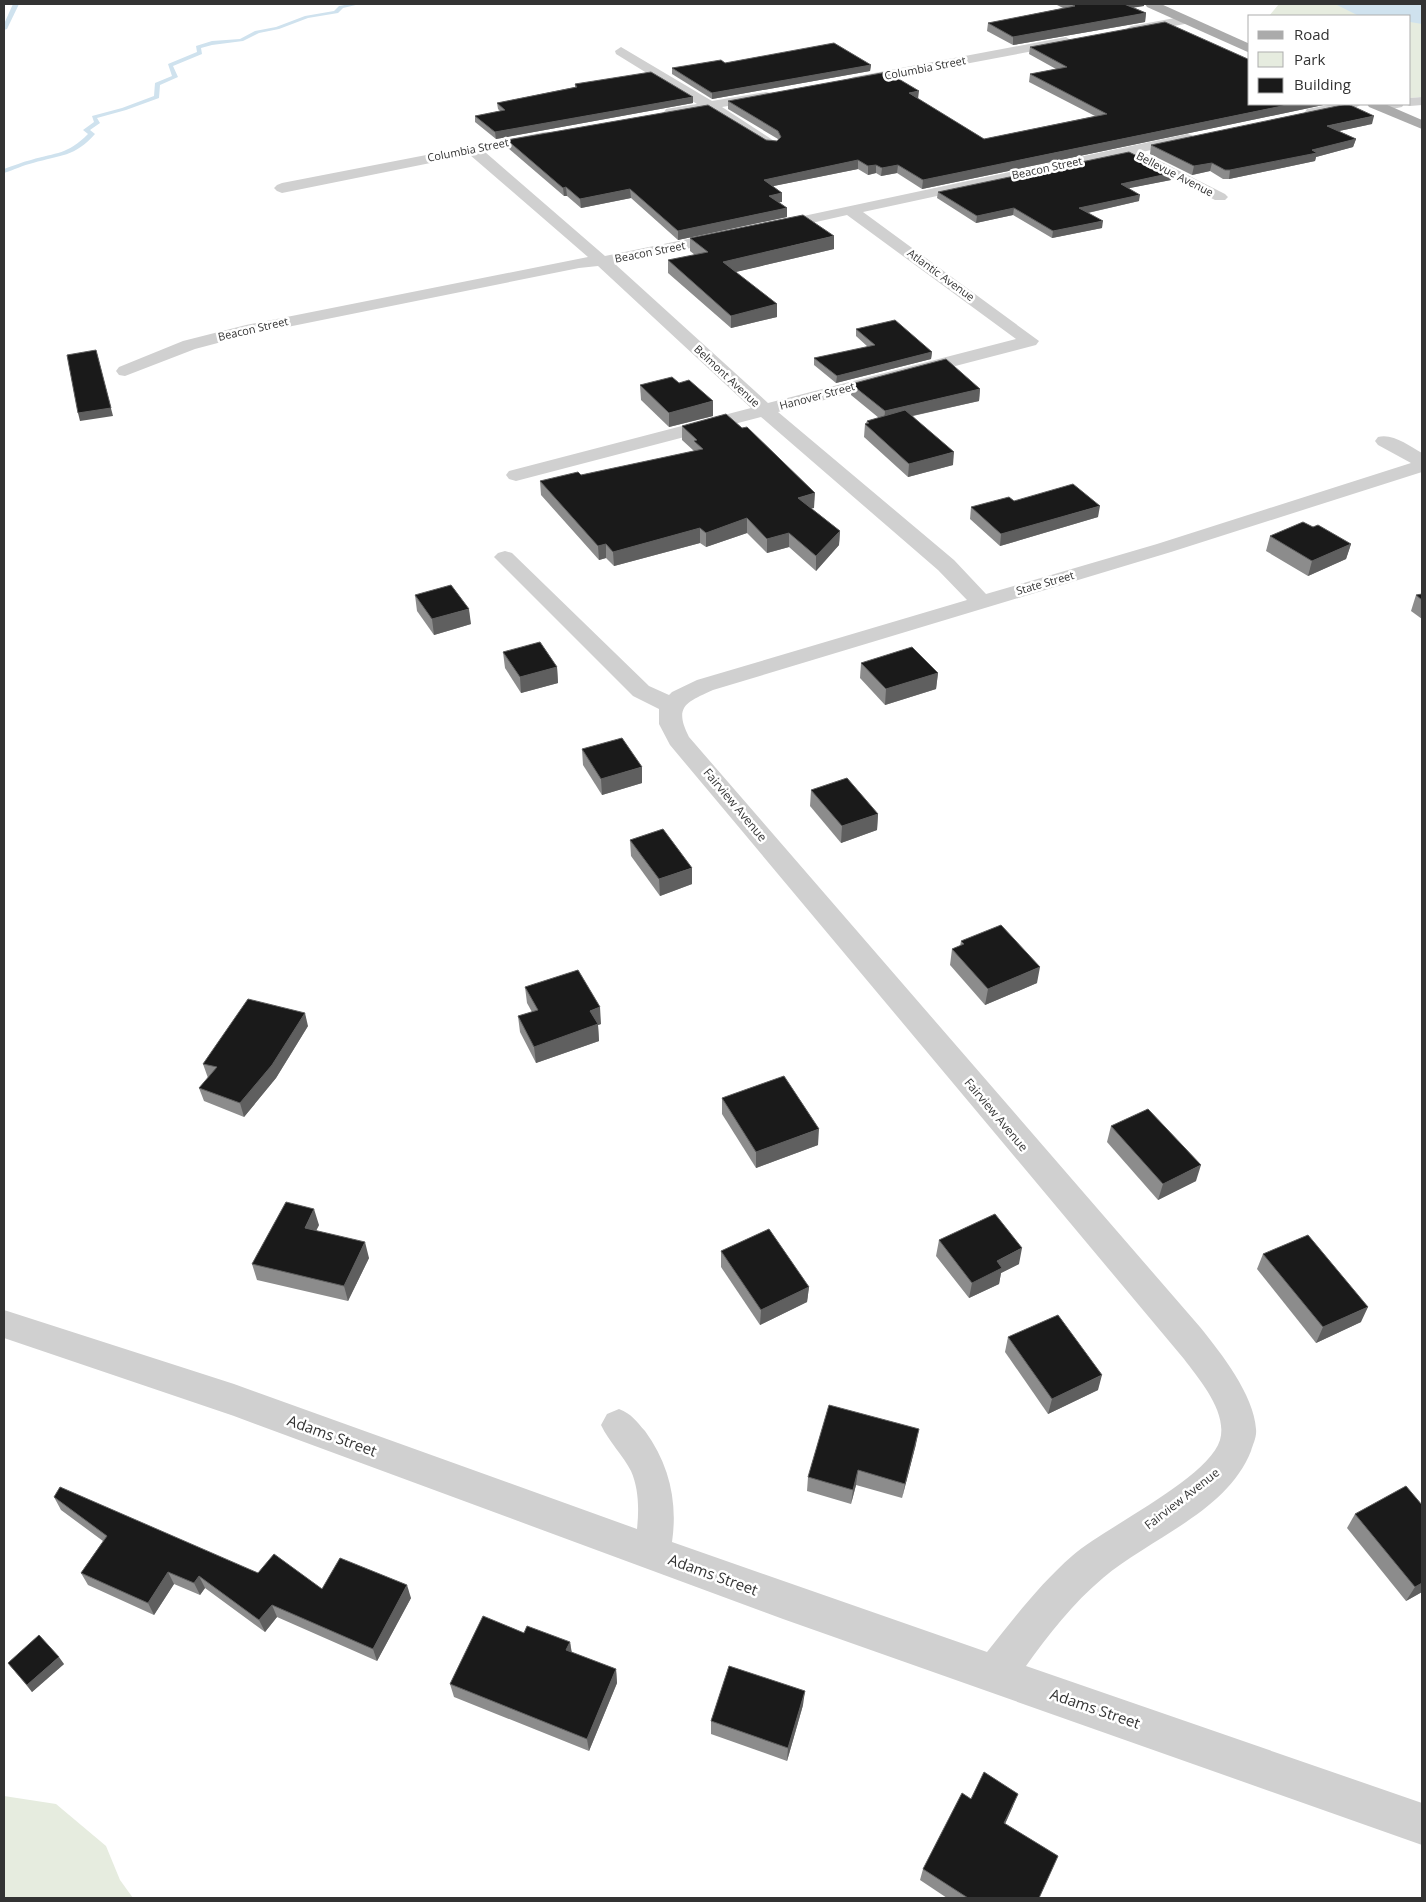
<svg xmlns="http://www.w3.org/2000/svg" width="1426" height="1902" viewBox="0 0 1426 1902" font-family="'Open Sans',sans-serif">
<rect width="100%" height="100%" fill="#fff"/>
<g fill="#e6ecdf">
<polygon points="1279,4 1422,4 1422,97 1410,98 1410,16 1269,16"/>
<polygon points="4,1796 56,1804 106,1846 120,1880 133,1898 4,1898"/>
</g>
<polygon fill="#cfe2ee" points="1335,4 1422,4 1422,24 1410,22 1410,16 1359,16"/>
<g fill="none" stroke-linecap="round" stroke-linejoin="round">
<g fill="#cfe2ee" fill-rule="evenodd">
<polygon points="13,4 19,4 7,29 4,30 4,24"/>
<path d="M350,4H360L343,8L338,13L308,18L279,29L259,33L243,41L212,45L201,48L202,54L173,66L178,77L160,85L159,98L126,110L97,118L100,123L90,130L95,134C75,157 60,155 33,163C23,165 14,170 4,173V169C13,166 22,162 31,160C57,152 67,155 88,134L83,130L94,122L92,116L122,108L154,96L155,83L172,76L168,64L197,52L196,46L212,41L240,39L255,31L276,27L305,16L334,11L339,6Z"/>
</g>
<g fill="#d0d0d0" fill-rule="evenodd">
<polygon points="1186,16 1192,20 1190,23 1131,34 1125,30 1131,26"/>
<polygon points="1066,37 1072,41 1071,44 853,85 846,81 853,77"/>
<polygon points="621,47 712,101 766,92 771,93 773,96 771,99 722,107 779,144 777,147 767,147 707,110 671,116 666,115 664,112 666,109 697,104 616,54 615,51"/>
<polygon points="1422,97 1422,105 1410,106 1404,104 1410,104 1410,98"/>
<polygon points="1334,104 1362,104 1355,108 1312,116 1305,112 1307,109"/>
<polygon points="1378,104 1404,104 1402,107 1382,111 1375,107"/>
<path d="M545,132L550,133L552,136L550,139L485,152L605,256L727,231L733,233L735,236L733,239L615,264L768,403L1016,339L847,215L772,232L766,230L764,227L766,224L1187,134L1192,135L1194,138L1192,141L1142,152L1225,194L1228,197L1225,200H1215L1126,155L863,212L1039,341L1036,345L778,412L954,560L986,594L1157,544L1411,463L1378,445L1375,441L1378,437C1393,433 1409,446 1422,453V472L1171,552L713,690C687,702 673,706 689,737L1200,1327C1221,1353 1254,1395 1256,1429C1257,1437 1253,1444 1251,1451C1227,1512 1150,1538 1103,1578C1073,1603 1049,1634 1026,1666L1422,1803V1845L783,1619L234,1416L4,1338V1310L234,1384L637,1529C639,1510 639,1489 631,1471C623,1455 609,1442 601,1425L607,1414L619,1409C632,1414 636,1421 645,1431C669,1464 678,1501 672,1542L987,1652C1014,1618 1040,1584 1072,1556C1105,1527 1208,1479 1220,1440C1228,1412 1199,1379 1184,1359L670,745L659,724V709L633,696L494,557L498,553L505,551L512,553L649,686L669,695L672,692L697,680L967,600L938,570L761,417L516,481L509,479L506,475L509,471L751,408L598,266L579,268L248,335L195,349L125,376L119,375L116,371L119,367L183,341L246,325L588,257L470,155L282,193L277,191L274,188L277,185L282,183Z"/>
</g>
<g fill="#ababab" fill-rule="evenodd">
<polygon points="1145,4 1161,4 1250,44 1250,53 1147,7"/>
<polygon points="1367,104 1385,104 1422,120 1422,129 1369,107"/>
</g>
</g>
<g fill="#8c8c8c">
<polygon points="1055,4 1144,4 1144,6 1133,7 1146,13 1145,22 1013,45 987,31 988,23 1063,8"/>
<polygon points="1030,47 1250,104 1328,104 922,189 897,173 881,176 876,173 868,175 858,169 773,186 782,193 782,202 779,202 787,208 787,217 678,240 631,198 581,208 567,196 564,196 508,148 507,140 777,141 778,139 728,109 728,101 918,99 984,139 1095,116 1029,82 1030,74 1056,69 1029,54"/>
<polygon points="725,63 871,65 870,71 712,99 672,74 672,68"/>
<polygon points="575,84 693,103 496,139 475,122 475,116 500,111 498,109 497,103 575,87"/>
<polygon points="1372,124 1339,131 1356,139 1353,147 1316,157 1315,161 1229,179 1223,179 1210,171 1192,175 1150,154 1151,145"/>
<polygon points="1172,173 1171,180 1129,188 1139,201 1088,213 1102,228 1052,238 1013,215 976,223 937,198 938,192"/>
<polygon points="690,238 834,249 735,272 777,304 777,317 731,328 668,273 668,260 695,255 690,251"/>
<polygon points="856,329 932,352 931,359 836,383 814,365 814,358 868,347 856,336"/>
<polygon points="679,383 713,416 669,427 641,400 640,385"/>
<polygon points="851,384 980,389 979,401 913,416 953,465 908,477 864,437 865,424 866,423 867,421 879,418 851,395"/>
<polygon points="682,426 814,508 811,508 840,531 839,545 816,571 789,547 767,553 747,533 706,547 700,543 614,566 606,558 599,560 541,495 540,481 581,475 694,451 682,440"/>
<polygon points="971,507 1098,517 1000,546 970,519"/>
<polygon points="1270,536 1351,544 1346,559 1308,576 1266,551"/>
<polygon points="1422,594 1422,619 1411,611 1416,595"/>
<polygon points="415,595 471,624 434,635 417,611"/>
<polygon points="503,652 557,667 558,683 521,693 505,668"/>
<polygon points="861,663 938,673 936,689 885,705 860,678"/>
<polygon points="582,749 642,783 602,795 583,765"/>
<polygon points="811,790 878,814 877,830 841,843 810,806"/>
<polygon points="630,840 692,884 660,896 631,856"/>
<polygon points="961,941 1037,983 985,1005 950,965 952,949 960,946"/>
<polygon points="525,987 601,1024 598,1025 599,1041 536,1063 520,1032 518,1016 532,1012 527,1003"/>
<polygon points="308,1026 276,1078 244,1117 204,1101 199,1088 208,1078 203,1064"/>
<polygon points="722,1098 818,1145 756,1168 722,1114"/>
<polygon points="1111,1126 1196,1181 1158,1200 1107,1142"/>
<polygon points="319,1225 316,1231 369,1258 348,1301 257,1280 252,1264"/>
<polygon points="939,1240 1019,1264 1001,1273 999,1284 969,1298 936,1256"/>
<polygon points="721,1251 809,1287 807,1302 760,1325 721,1267"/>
<polygon points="1263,1254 1361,1322 1316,1343 1257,1269"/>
<polygon points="1008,1337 1098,1390 1048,1414 1005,1352"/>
<polygon points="916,1444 902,1498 856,1485 851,1504 807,1491 808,1477"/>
<polygon points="54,1497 258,1573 322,1589 411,1598 377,1661 277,1617 265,1632 205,1588 200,1595 174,1584 154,1615 88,1585 81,1573 103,1541 61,1510"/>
<polygon points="1422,1505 1422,1592 1406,1601 1347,1528 1355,1514"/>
<polygon points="524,1633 570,1642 572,1653 616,1669 617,1683 589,1751 454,1697 450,1684"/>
<polygon points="8,1663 64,1664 32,1692"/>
<polygon points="803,1705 787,1761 711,1734 711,1721"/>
<polygon points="971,1799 1013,1806 1005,1824 1039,1898 947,1898 920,1880 923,1869"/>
</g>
<g fill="#5f5f5f">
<polygon points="1119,4 1144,4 1144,6 1119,10"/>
<polygon points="1146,13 1145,22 1013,45 1013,37"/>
<polygon points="871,65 870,71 712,99 712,93"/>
<polygon points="919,91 918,99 909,93"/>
<polygon points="693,97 693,103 496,139 495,132"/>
<polygon points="1292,104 1328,104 922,189 923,180"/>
<polygon points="1374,116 1372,124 1325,134 1327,126"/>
<polygon points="1356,139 1353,147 1316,157 1315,161 1229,179 1230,170"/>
<polygon points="858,160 858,169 764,188 764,180"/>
<polygon points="1212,163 1210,171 1192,175 1194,166"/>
<polygon points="876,165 876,173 868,175 868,166"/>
<polygon points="898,165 897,173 881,176 882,168"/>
<polygon points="1172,173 1171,180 1120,190 1121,184"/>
<polygon points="566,187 567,196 564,196 563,188"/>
<polygon points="630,189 631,198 581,208 580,199"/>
<polygon points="782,193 782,202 769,204 769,196"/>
<polygon points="1140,195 1139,201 1078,215 1079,208"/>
<polygon points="787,208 787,217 678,240 678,231"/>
<polygon points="1014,208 1013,215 976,223 977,216"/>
<polygon points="1103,221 1102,228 1052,238 1053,231"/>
<polygon points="834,236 834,249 723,275 723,262"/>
<polygon points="777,304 777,317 731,328 731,316"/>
<polygon points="96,350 113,416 80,421 78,413"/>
<polygon points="932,352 931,359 836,383 837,376"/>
<polygon points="980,389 979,401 884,422 885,411"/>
<polygon points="713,401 713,416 669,427 669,413"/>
<polygon points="954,452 953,465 908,477 909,464"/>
<polygon points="815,493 814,508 798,512 798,498"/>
<polygon points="1100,506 1098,517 1000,546 1001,534"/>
<polygon points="747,518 747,533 706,547 706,533"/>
<polygon points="700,528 700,543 614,566 613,552"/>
<polygon points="840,531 839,545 816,571 816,556"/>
<polygon points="789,533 789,547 767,553 767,539"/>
<polygon points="606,544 606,558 599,560 598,546"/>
<polygon points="1351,544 1346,559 1308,576 1312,561"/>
<polygon points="469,609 471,624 434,635 432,619"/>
<polygon points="557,667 558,683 521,693 520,677"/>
<polygon points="938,673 936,689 885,705 886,689"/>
<polygon points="642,767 642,783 602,795 601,779"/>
<polygon points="878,814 877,830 841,843 842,826"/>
<polygon points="692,868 692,884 660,896 659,879"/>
<polygon points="1040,967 1037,983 985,1005 988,989"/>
<polygon points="600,1007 601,1024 598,1025 599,1041 536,1063 534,1047 590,1011"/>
<polygon points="305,1013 308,1026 276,1078 244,1117 240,1103"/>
<polygon points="819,1129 818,1145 756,1168 756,1152"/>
<polygon points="1201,1165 1196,1181 1158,1200 1163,1184"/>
<polygon points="314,1209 319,1225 309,1244 305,1228"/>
<polygon points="365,1242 369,1258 348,1301 344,1286"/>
<polygon points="1022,1248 1019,1264 1001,1273 999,1284 969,1298 972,1283 997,1261"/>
<polygon points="809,1287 807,1302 760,1325 761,1310"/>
<polygon points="1368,1307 1361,1322 1316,1343 1323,1327"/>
<polygon points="1102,1375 1098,1390 1048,1414 1052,1399"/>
<polygon points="919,1429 916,1444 902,1498 905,1484"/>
<polygon points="858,1470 856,1485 851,1504 853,1490"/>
<polygon points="168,1572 174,1584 154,1615 148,1603"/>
<polygon points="199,1576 205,1588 200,1595 194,1583"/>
<polygon points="1422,1583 1422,1592 1406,1601 1415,1587"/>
<polygon points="407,1585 411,1598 377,1661 373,1649"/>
<polygon points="272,1605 277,1617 265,1632 259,1620"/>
<polygon points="570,1642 572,1656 566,1650"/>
<polygon points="59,1657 64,1664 32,1692 27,1685"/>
<polygon points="616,1669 617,1683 589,1751 587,1739"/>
<polygon points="805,1691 803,1705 787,1761 788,1748"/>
<polygon points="1018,1794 1013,1806 1000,1835 1004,1823"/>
</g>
<g fill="#1a1a1a" stroke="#5f5f5f">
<polygon points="1071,4 1124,4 1146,13 1013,37 988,23 1075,6"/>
<polygon points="1165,22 1250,60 1250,104 1292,104 923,180 898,165 882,168 876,165 868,166 858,160 764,180 782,193 769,196 787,208 678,231 630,189 580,199 566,187 563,188 507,140 708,105 766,140 777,141 781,137 778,131 728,101 887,72 919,91 909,93 984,139 1107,114 1030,74 1067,67 1030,47"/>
<polygon points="834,43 871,65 712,93 672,68 721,60 725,63"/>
<polygon points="651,72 693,97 495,132 475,116 505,110 497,103 577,87 575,84"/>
<polygon points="1347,104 1348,104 1374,116 1327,126 1356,139 1312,150 1317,153 1230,170 1225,170 1212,163 1194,166 1151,145"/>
<polygon points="1129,152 1172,173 1121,184 1140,195 1079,208 1103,221 1053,231 1014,208 977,216 938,192"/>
<polygon points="803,215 834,236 723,262 777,304 731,316 668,260 708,252 690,238"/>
<polygon points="895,320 932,352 837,376 814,358 875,345 856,329"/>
<polygon points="96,350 111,408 78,413 67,355"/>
<polygon points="946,359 980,389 885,411 851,384"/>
<polygon points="672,377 679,383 689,380 713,401 669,413 640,385"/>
<polygon points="905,410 954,452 909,464 865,424 869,423 867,421"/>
<polygon points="726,414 742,428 747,427 815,493 798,498 840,531 816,556 789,533 767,539 747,518 706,533 700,528 613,552 606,544 598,546 540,481 578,472 581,475 703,449 694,441 697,440 682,426"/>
<polygon points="1073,484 1100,506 1001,534 971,507 1009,497 1014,501"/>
<polygon points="1303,522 1313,527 1318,525 1351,544 1312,561 1270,536"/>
<polygon points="451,585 469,609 432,619 415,595"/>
<polygon points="1422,594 1422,600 1416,595"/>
<polygon points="540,642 557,667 520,677 503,652"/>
<polygon points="912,647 938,673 886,689 861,663"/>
<polygon points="622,738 642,767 601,779 582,749"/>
<polygon points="847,778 878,814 842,826 811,790"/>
<polygon points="663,829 692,868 659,879 630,840"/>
<polygon points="1001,925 1040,967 988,989 952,949 964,944 961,941"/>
<polygon points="578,970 600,1007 590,1011 598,1024 534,1047 518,1016 538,1010 525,987"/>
<polygon points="248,999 305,1013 272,1065 240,1103 199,1088 217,1067 203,1064"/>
<polygon points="784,1076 819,1129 756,1152 722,1098"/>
<polygon points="1148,1109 1201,1165 1163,1184 1111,1126"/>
<polygon points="286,1202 314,1209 305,1228 365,1242 344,1286 252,1264"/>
<polygon points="995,1214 1022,1248 997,1261 1002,1268 972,1283 939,1240"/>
<polygon points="769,1229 809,1287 761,1310 721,1251"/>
<polygon points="1308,1235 1368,1307 1323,1327 1263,1254"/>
<polygon points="1058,1315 1102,1375 1052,1399 1008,1337"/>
<polygon points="829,1405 919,1429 905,1484 858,1470 853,1490 808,1477"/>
<polygon points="1406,1486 1422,1505 1422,1583 1415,1587 1355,1514"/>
<polygon points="60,1487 258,1573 274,1554 322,1589 340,1558 407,1585 373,1649 272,1605 259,1620 199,1576 194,1583 168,1572 148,1603 81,1573 107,1536 54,1497"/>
<polygon points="483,1616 524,1633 527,1626 570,1642 566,1650 616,1669 587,1739 450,1684"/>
<polygon points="39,1635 59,1657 27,1685 8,1663"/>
<polygon points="729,1666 805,1691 788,1748 711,1721"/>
<polygon points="984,1772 1018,1794 1004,1823 1058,1856 1039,1898 968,1898 923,1869 962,1793 971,1799"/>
</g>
<g text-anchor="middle" stroke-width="5" stroke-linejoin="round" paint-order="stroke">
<g font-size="11" fill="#333" stroke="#fff">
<text transform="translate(925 68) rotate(-11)" y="4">Columbia Street</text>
<text transform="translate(468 150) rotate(-11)" y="4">Columbia Street</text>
<text transform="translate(1047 168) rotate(-12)" y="4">Beacon Street</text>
<text transform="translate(1175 174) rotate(27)" y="4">Bellevue Avenue</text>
<text transform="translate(650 252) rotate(-11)" y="4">Beacon Street</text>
<text transform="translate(941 275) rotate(36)" y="4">Atlantic Avenue</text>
<text transform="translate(253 329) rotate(-13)" y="4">Beacon Street</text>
<text transform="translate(727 376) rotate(43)" y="4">Belmont Avenue</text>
<text transform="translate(817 396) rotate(-15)" y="4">Hanover Street</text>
<text transform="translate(1045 583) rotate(-16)" y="4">State Street</text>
</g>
<g font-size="12" fill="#333" stroke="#fff">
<text transform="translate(735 805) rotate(50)" y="4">Fairview Avenue</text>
<text transform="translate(996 1115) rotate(50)" y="4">Fairview Avenue</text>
<text transform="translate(1182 1499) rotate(-38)" y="4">Fairview Avenue</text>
</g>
<g font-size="15" fill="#333" stroke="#fff">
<text transform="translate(332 1436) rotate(20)" y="5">Adams Street</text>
<text transform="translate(713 1575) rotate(20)" y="5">Adams Street</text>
<text transform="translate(1095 1709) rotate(19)" y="5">Adams Street</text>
</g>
</g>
<rect width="1426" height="1902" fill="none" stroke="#333333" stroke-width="10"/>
<rect x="1248" y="15" width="162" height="90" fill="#ffffff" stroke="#adadad"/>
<rect x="1258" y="31" width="25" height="8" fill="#ababab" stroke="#adadad"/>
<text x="1294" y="40" font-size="15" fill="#333333">Road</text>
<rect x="1258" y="52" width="25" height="15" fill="#e6ecdf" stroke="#adadad"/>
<text x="1294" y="65" font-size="15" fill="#333333">Park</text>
<rect x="1258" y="78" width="25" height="15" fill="#1a1a1a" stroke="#adadad"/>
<text x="1294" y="90" font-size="15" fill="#333333">Building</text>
</svg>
